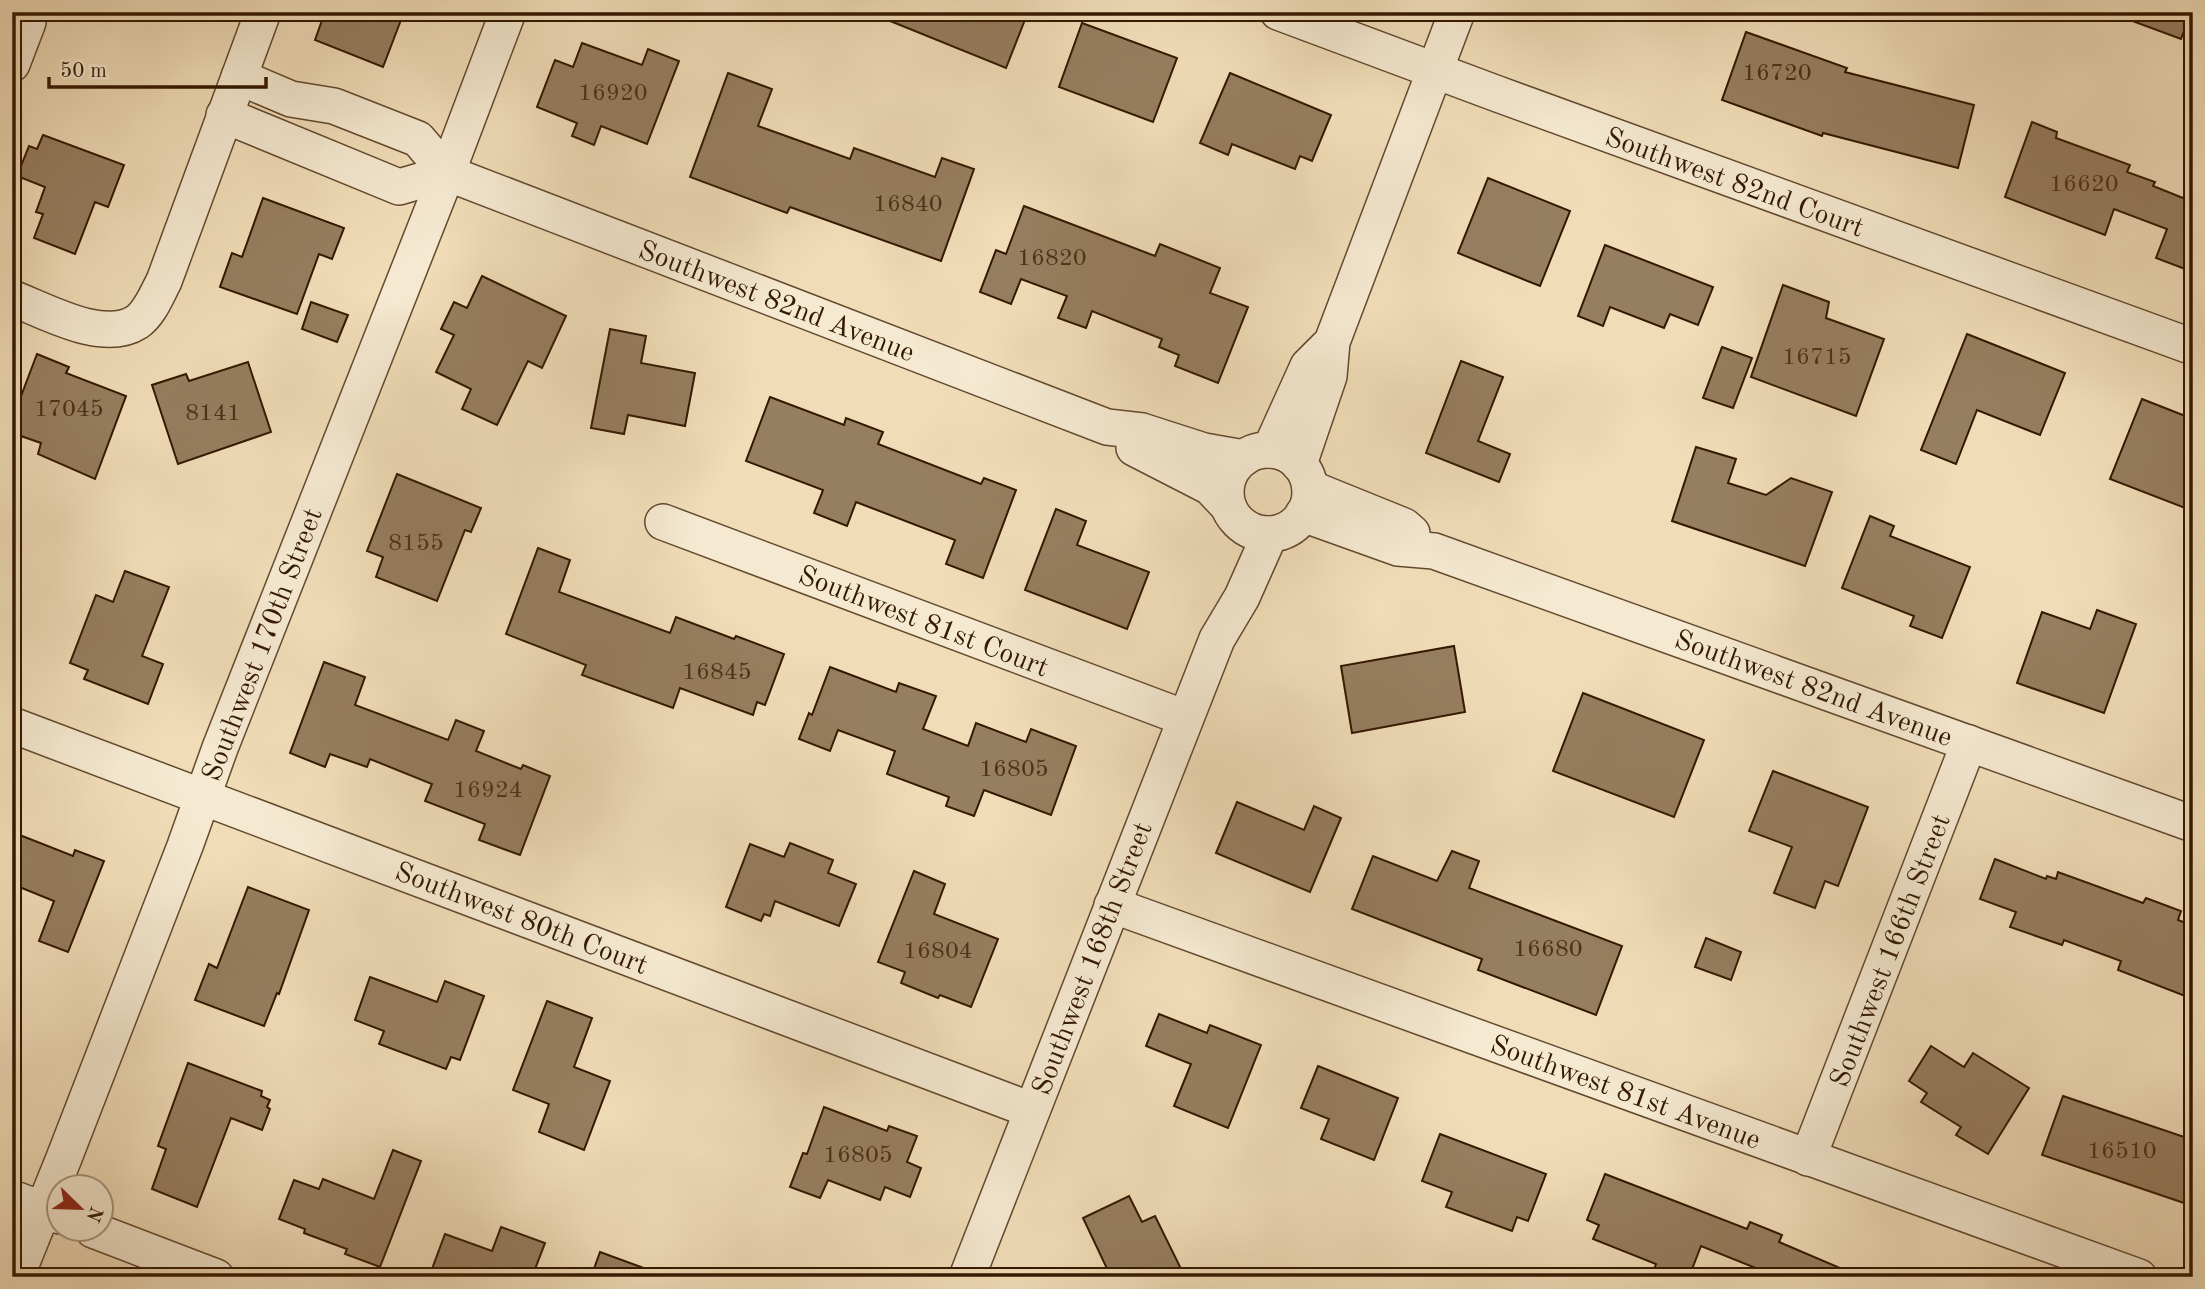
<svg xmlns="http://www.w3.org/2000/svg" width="2205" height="1289" viewBox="0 0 2205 1289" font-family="'Old Standard TT',serif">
<rect width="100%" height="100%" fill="#f0ddb8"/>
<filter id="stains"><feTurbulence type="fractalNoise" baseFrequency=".00286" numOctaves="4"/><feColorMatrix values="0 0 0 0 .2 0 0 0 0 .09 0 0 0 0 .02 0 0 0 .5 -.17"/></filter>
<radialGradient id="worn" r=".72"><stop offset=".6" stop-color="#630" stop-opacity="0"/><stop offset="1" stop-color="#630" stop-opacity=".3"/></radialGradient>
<g fill="#967e60" stroke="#341800" stroke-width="2">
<polygon points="325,12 404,12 383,67 315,40"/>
<polygon points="868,12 1028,12 1006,68"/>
<polygon points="2117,12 2191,12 2181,39 2116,15"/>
<polygon points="1082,23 1177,58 1153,122 1059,87"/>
<polygon points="1746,32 1847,68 1845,72 1974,105 1958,168 1823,133 1822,136 1722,100"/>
<polygon points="582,43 642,65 648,49 679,61 647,144 601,126 594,145 572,136 577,123 537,107 555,60 573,67"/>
<polygon points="728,73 772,89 758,126 850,159 854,148 935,177 942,158 974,169 941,261 790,207 787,213 690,177"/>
<polygon points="1230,73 1331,115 1312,161 1300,156 1295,169 1232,144 1228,155 1200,143"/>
<polygon points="2032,122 2057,132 2056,138 2130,165 2127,172 2155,182 2153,186 2193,202 2193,272 2156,258 2167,229 2114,209 2105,235 2005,197"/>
<polygon points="43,135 124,165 108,207 95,202 75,254 34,238 43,214 36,212 45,187 17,176 29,146 37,149"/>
<polygon points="1488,178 1570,211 1540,286 1458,253"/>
<polygon points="263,198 344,228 332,259 319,254 297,314 220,287 232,253 242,257"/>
<polygon points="1024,206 1155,256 1160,244 1220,268 1210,293 1248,307 1218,383 1175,366 1179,355 1159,347 1162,339 1092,311 1086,328 1058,318 1067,296 1021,279 1011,304 980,292 996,250 1006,254"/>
<polygon points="1605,245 1713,287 1698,325 1670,314 1664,328 1610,307 1603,326 1578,316"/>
<polygon points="482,276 566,316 542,368 528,361 497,425 462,409 471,389 436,372 454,335 441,329 454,302 467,308"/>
<polygon points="1783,285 1829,302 1826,318 1884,339 1856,416 1751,377"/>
<polygon points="311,302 348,315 337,342 302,329"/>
<polygon points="610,329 646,336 641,363 695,373 685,426 628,415 624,434 591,428"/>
<polygon points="1967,334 2065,373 2040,435 1977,410 1956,464 1921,450"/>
<polygon points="1722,347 1752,358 1733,408 1703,398"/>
<polygon points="37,354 69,367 66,373 126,396 95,479 38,454 41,443 12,433 12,420"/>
<polygon points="1461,361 1503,377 1478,441 1510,454 1499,482 1426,453"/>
<polygon points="248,362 271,432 178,464 152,385 186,374 189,381"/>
<polygon points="770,397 844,425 846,418 883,432 878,444 981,484 984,478 1016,490 983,578 946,564 955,540 856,502 847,526 814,513 823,490 746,461"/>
<polygon points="2142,399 2193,419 2193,511 2110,479"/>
<polygon points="1696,447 1736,459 1728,483 1766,495 1791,478 1832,492 1805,566 1672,521"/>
<polygon points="397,474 481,508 471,532 465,530 437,601 376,577 383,557 367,551"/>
<polygon points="1056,509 1086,521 1077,545 1149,572 1127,629 1025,590"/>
<polygon points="1870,516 1894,526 1890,536 1970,567 1942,638 1910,626 1914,616 1842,588"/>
<polygon points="538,548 570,560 559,592 670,633 676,617 734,639 736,636 784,654 765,705 757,702 753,715 680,688 673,708 582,675 586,665 506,634"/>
<polygon points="125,571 169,587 142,656 163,664 148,704 84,679 88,670 70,663 96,595 113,602"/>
<polygon points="2097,610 2136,624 2104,713 2017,683 2042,612 2090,629"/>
<polygon points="1454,646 1465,712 1352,733 1341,666"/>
<polygon points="324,662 365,677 355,705 448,740 456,720 484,731 476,751 521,769 523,765 550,776 520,855 479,840 485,824 425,801 432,784 370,759 367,767 330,754 325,767 290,753"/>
<polygon points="830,667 896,692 899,683 936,696 923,729 968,746 976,723 1026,742 1031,729 1076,746 1051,815 984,790 974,816 946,806 949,797 887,774 895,751 838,730 830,751 799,739 809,713 812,715"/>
<polygon points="1583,693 1704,740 1674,817 1553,771"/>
<polygon points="1773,771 1868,807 1838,886 1825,881 1815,908 1774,893 1792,847 1749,831"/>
<polygon points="1237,802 1304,830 1314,806 1341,818 1310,892 1216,853"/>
<polygon points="12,832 73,856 75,850 104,861 68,952 39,941 54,901 12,884"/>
<polygon points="790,843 833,860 828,873 856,884 839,926 775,901 770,916 764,914 761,921 726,907 750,844 784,857"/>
<polygon points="1452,851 1479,861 1469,888 1622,946 1596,1015 1478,970 1482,959 1352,909 1373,856 1437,881"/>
<polygon points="1995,859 2046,879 2047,876 2056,879 2058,872 2143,903 2146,898 2181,911 2178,920 2193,926 2193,999 2118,970 2121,961 2064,940 2062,945 2010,927 2016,912 1980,899"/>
<polygon points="914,871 945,884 934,914 998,939 971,1007 940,995 938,998 901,983 905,972 878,962"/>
<polygon points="248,887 309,910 279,994 277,993 264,1026 195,1000 209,964 217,968"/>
<polygon points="1706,938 1741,952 1731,980 1695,967"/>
<polygon points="370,977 437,1002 445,981 484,996 460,1060 451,1057 446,1069 379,1044 384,1031 355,1020"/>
<polygon points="547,1001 592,1018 574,1067 610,1081 584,1150 539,1132 549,1104 513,1090"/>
<polygon points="1159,1014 1207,1033 1210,1025 1261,1045 1228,1128 1174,1106 1191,1064 1146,1046"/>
<polygon points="1931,1046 1964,1067 1973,1053 2029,1088 1988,1154 1956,1135 1961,1127 1921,1102 1927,1093 1909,1081"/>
<polygon points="188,1063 262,1091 261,1096 270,1100 267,1107 270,1109 262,1130 231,1118 197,1207 152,1189 166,1149 158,1146"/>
<polygon points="1318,1066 1398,1098 1374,1160 1321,1139 1329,1119 1301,1108"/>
<polygon points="2063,1096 2193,1140 2193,1206 2042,1155"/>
<polygon points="824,1107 887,1131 889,1126 917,1136 907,1162 921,1168 910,1197 885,1187 880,1200 828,1180 820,1198 790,1187 803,1153 807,1154"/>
<polygon points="1440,1134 1546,1174 1528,1221 1517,1217 1512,1231 1446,1207 1452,1192 1422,1181"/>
<polygon points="393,1150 421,1161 380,1267 345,1254 347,1249 304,1233 305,1229 279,1219 294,1180 319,1189 323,1179 374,1199"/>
<polygon points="1605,1174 1747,1229 1750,1222 1782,1235 1779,1242 1861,1277 1778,1277 1701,1246 1689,1277 1651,1277 1656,1264 1593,1239 1599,1225 1587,1220"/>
<polygon points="1129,1196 1142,1222 1155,1216 1185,1277 1111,1277 1083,1218"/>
<polygon points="501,1227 545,1243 532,1277 429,1277 445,1234 492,1251"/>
<polygon points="600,1252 660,1274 660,1277 591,1277"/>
</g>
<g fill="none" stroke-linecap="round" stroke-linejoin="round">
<g stroke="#63492e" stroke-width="38">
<g id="minor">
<polyline points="1278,12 1495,93 2193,347"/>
<polyline points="12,64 28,22"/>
<polyline points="239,77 291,99 334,106 418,139 447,173 1107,427 1142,431 1204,451 1244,458"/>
<polyline points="224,115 399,187 447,173"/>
<path d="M12,298C46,311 103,344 137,322C150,313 157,294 164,281L263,12"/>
<polyline points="1134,448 1210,487 1228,506"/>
<polyline points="1270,450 1308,366 1327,347"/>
<circle cx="1268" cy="492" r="42"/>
<polyline points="1299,464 1329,376 1332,342 1457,12"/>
<polyline points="1310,488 1404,526 1412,533"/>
<polyline points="1303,514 1398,548 1434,551 2193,824"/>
<polyline points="663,522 1185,718"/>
<polyline points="12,725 1031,1110"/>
<polyline points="1112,905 2139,1277"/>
<polyline points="1808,1158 1969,743"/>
<polyline points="12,1198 60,1216"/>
<polyline points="93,1230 216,1277"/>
<polyline points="16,1277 64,1158 185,846 220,748 447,173 508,12"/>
<polyline points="967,1277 1217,639 1242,597 1270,534"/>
</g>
</g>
<use href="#minor" stroke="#f5e9d1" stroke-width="35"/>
</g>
<g text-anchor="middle" stroke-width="5" stroke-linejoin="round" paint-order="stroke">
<g font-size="24" fill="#4c3218">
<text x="1777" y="80">16720</text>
<text x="613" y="100">16920</text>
<text x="2084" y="191">16620</text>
<text x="908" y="211">16840</text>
<text x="1052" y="265">16820</text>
<text x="1817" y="364">16715</text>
<text x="69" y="416">17045</text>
<text x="213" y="420">8141</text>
<text x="416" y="550">8155</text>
<text x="717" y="679">16845</text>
<text x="1014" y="776">16805</text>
<text x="488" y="797">16924</text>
<text x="1548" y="956">16680</text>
<text x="938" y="958">16804</text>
<text x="2122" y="1158">16510</text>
<text x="858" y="1162">16805</text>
</g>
<g font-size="28" fill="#341800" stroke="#f5e9d1">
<text transform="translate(1735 181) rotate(20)" y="10">Southwest 82nd Court</text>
<text transform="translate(777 300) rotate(21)" y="10">Southwest 82nd Avenue</text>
<text transform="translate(924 620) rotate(21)" y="10">Southwest 81st Court</text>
<text transform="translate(261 644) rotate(-69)" y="10">Southwest 170th Street</text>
<text transform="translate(1814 687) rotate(20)" y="10">Southwest 82nd Avenue</text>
<text transform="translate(522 917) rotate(21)" y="10">Southwest 80th Court</text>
<text transform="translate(1889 950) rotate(-69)" y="10">Southwest 166th Street</text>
<text transform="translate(1091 958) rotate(-69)" y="10">Southwest 168th Street</text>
<text transform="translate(1626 1091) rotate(20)" y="10">Southwest 81st Avenue</text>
</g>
</g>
<rect width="2205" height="1289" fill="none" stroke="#f0ddb8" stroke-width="42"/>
<rect x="14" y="14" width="2177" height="1261" fill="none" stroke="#341800" stroke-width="3.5"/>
<rect x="21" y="21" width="2163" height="1247" fill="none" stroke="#341800" stroke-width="2"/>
<g transform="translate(80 1208) rotate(113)"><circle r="33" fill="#f5e9d1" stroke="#a8957d" stroke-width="2"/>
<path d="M0-5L12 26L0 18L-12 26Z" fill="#8f2418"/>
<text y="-10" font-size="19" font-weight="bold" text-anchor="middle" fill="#341800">N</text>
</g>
<path d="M49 77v10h217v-10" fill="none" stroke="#341800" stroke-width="3.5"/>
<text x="60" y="77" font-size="21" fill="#341800" stroke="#f5e9d1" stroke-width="5" paint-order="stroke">50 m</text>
<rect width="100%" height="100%" filter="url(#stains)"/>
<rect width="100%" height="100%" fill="url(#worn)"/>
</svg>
